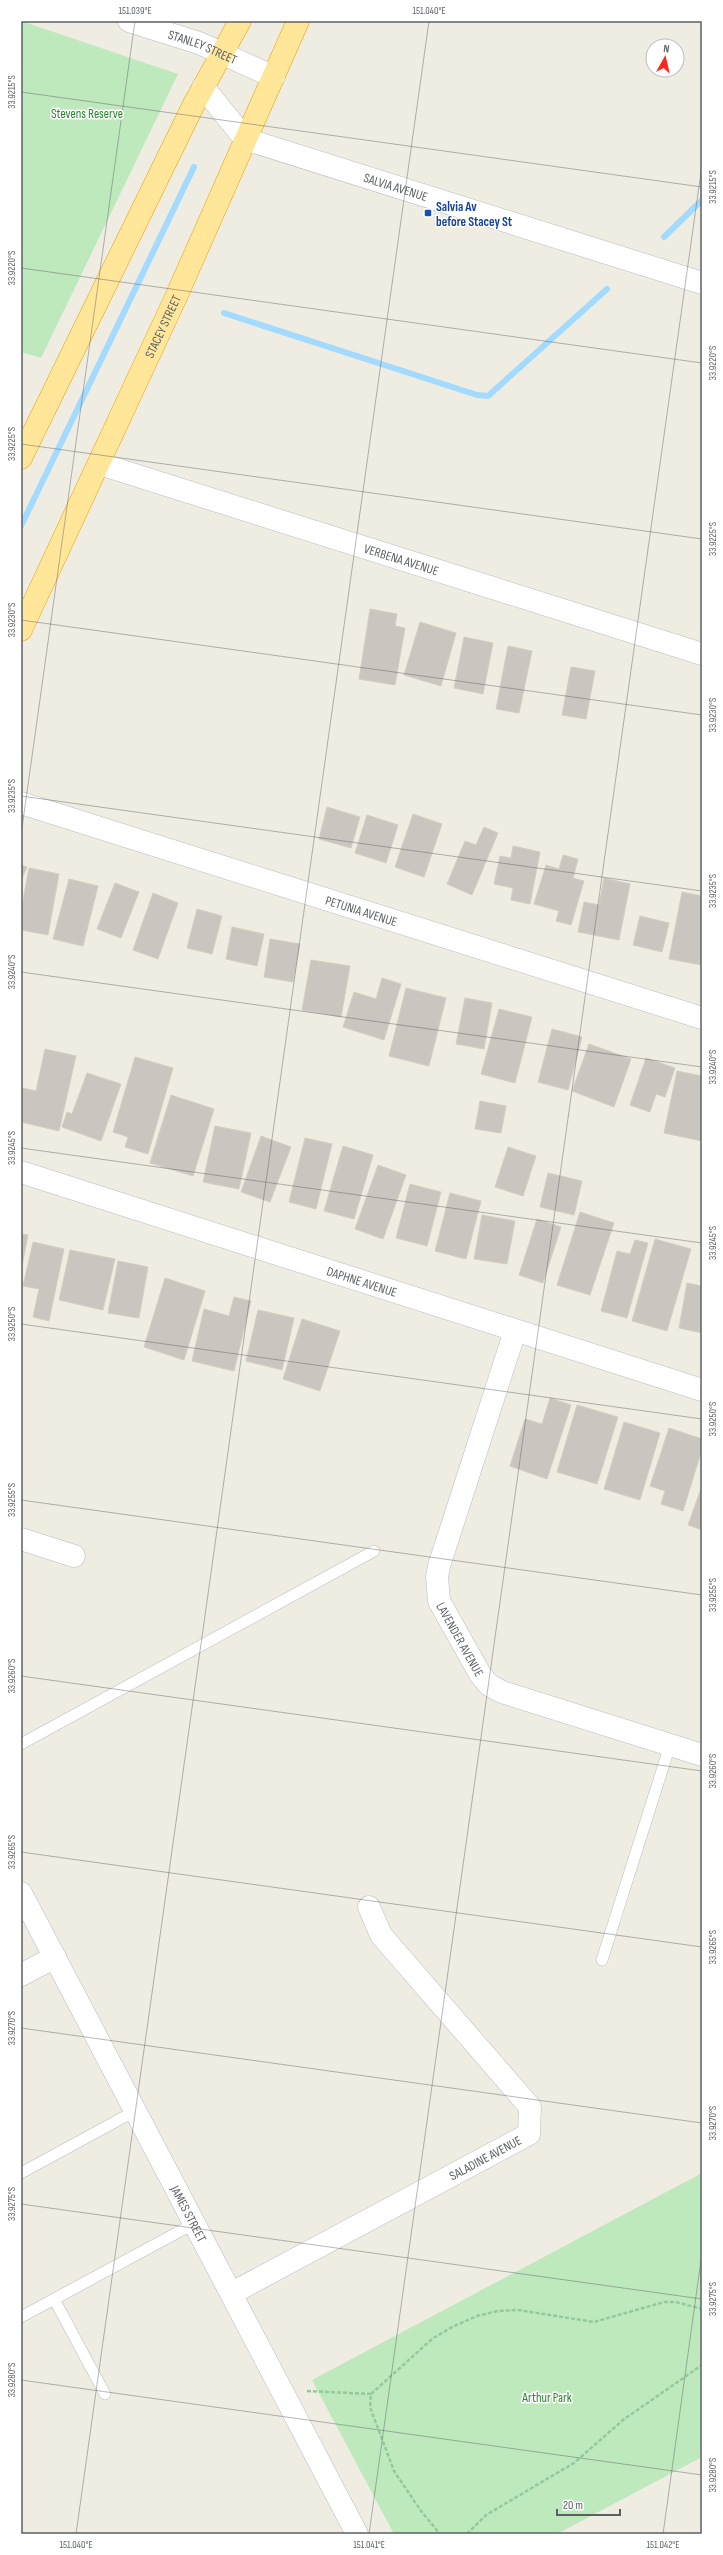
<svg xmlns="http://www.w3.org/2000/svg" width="723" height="2555" viewBox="0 0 723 2555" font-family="'Sofia Sans Condensed',sans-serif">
<rect width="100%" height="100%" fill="#efece2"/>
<g fill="#bee9bc">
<polygon points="21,21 178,74 41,358 21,352"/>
<polygon points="702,2173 702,2457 557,2534 394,2534 312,2380"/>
</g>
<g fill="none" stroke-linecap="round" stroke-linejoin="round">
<g stroke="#a3daff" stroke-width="6">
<polyline points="664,237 702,200"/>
<polyline points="224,313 477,395 488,396 607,289"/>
<polyline points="21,526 194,167"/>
</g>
</g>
<g fill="#cac6bf" stroke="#d5cdc0">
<polygon points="370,609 397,614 395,626 405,628 395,685 359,679"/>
<polygon points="420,622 456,633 441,686 404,675"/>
<polygon points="464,637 493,643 483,694 454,688"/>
<polygon points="508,646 532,651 519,713 496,709"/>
<polygon points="571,667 595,671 586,719 562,715"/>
<polygon points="327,807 360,817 351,848 319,839"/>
<polygon points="413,814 442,824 424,877 395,867"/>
<polygon points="367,815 398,825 386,863 355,853"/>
<polygon points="484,827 498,833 472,895 447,884 465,841 476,845"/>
<polygon points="513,846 540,852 530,904 511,900 513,888 494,884 500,856 511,858"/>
<polygon points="563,855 578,859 573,878 584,881 571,925 556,921 559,911 534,904 546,865 559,869"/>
<polygon points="21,865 27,867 21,881"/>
<polygon points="29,868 59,874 48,935 21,930 21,911"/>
<polygon points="604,878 630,884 619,940 578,932 584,902 599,905"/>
<polygon points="69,879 98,886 83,946 53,939"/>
<polygon points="115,883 139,892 121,938 97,929"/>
<polygon points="682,892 702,896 702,965 669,959"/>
<polygon points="153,893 178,903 158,959 133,950"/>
<polygon points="197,909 222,916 212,954 187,948"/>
<polygon points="640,916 669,923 662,952 633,945"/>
<polygon points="232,927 264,934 257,966 226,959"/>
<polygon points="270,939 300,944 293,982 264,977"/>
<polygon points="311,960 350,966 341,1017 302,1010"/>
<polygon points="382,978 401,984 384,1040 343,1027 354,992 376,999"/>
<polygon points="406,988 446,998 429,1066 389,1056"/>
<polygon points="465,998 492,1003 484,1049 456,1044"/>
<polygon points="499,1009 532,1017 515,1083 481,1074"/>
<polygon points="552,1029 582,1037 568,1090 538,1082"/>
<polygon points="589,1044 631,1059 614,1107 572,1091"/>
<polygon points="45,1049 76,1056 59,1131 21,1122 22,1088 36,1091"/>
<polygon points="135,1057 173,1068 148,1154 125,1147 128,1137 113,1132"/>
<polygon points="646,1058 675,1068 665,1097 656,1094 650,1112 630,1105"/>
<polygon points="677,1071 702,1076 702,1141 664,1133"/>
<polygon points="87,1073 121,1084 101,1141 62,1127 67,1112 72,1114"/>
<polygon points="171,1095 214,1109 193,1176 150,1163"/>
<polygon points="480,1101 506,1106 501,1133 475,1129"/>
<polygon points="215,1126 251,1133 239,1189 203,1182"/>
<polygon points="261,1136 291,1147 270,1202 241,1192"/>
<polygon points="305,1138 332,1144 316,1209 289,1202"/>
<polygon points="343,1146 373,1155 354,1219 324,1211"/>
<polygon points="508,1147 536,1156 523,1196 495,1187"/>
<polygon points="378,1165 406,1175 383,1239 355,1229"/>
<polygon points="548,1173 582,1181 574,1215 540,1207"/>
<polygon points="410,1184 441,1192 427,1246 396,1238"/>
<polygon points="450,1193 481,1201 466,1259 435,1251"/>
<polygon points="580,1212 614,1223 590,1295 557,1285"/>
<polygon points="482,1215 515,1221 507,1264 474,1259"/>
<polygon points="537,1219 561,1227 543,1283 519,1275"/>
<polygon points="21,1234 28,1235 21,1271"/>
<polygon points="655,1239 691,1249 667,1331 632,1321"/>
<polygon points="635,1240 648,1243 627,1318 601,1311 617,1251 630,1254"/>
<polygon points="33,1242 64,1249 49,1321 33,1317 39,1289 23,1286"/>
<polygon points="70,1250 115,1259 103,1310 59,1300"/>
<polygon points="118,1261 148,1267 139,1318 108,1313"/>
<polygon points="165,1278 205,1291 184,1360 144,1347"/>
<polygon points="687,1283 702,1286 702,1333 679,1328"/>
<polygon points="234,1297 251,1301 234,1371 192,1361 204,1309 229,1316"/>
<polygon points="258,1310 294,1318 282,1370 246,1361"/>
<polygon points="302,1319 340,1331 320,1391 283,1379"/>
<polygon points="550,1398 571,1405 547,1479 510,1466 525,1419 542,1424"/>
<polygon points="577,1405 618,1417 597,1484 557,1472"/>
<polygon points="624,1422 660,1433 640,1500 604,1489"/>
<polygon points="669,1428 702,1439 702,1449 683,1511 661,1504 665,1491 650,1486"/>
<polygon points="702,1486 702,1530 688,1525"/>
</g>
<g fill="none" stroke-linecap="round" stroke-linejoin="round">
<g stroke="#b8bbc0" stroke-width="12">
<g id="service">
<polyline points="21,1744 374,1551"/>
<polyline points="602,1960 670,1745"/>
<polyline points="21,2173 135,2111"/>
<polyline points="54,2299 105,2394"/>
<polyline points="21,2317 195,2223"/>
</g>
</g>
<g stroke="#b8bbc0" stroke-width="23">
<g id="minor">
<path id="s1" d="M100,464L702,654"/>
<path id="s2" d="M21,803L702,1018"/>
<path id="s3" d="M21,1172L702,1390"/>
<path id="s4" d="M515,1331L439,1566L437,1577L439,1601L480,1674L489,1685L502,1692L702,1755"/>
<polyline points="21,1539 74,1556"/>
<path id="s5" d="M21,1893L357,2534"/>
<polyline points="21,1975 55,1957"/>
<path id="s6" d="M232,2293L529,2134L530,2107L381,1935L369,1907"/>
</g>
</g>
<g stroke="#b8bbc0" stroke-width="23">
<g id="tertiary">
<path id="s7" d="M129,21L199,43L274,77"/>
<path id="s8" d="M203,87L245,139L702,283"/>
</g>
</g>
<g stroke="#f29e00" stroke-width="23">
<g id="trunk">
<polyline points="21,458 194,104 240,21"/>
<path id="s9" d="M21,630L176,297L298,21"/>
</g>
</g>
<g stroke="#93c9a1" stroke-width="2.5" stroke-dasharray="4 2" stroke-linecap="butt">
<polyline points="307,2391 371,2394 370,2407 394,2471 421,2511 440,2534"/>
<polyline points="371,2394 432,2339 452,2327 477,2316 498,2311 518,2310 594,2322 664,2302 676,2302 702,2309"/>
<polyline points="467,2534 486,2515 574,2463 623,2420 702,2365"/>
</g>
<use href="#service" stroke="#fff" stroke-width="11"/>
<use href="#minor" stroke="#fff" stroke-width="22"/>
<use href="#tertiary" stroke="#fff" stroke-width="22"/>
<use href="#trunk" stroke="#ffe699" stroke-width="22"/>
</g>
<path fill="none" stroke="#5b6065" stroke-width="1" stroke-opacity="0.45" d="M21,92L702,187M21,268L702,363M21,444L702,539M21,620L702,715M21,796L702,891M21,835L135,21M21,972L702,1067M21,1148L702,1243M21,1324L702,1419M21,1500L702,1595M21,1676L702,1771M21,1852L702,1947M21,2028L702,2123M21,2204L702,2299M21,2380L702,2475M76,2534L429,21M369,2534L702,165M663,2534L702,2253"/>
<rect fill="#1a4fb4" stroke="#fff" stroke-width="1.5" x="424" y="209" width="8" height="8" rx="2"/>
<g text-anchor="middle" stroke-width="3" stroke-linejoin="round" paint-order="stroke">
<g font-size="13" fill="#5b6065" stroke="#fff">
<text dy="5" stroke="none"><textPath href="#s7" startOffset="78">STANLEY STREET</textPath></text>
<text dy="5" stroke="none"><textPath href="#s8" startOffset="225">SALVIA AVENUE</textPath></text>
<text dy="5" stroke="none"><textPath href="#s9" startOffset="335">STACEY STREET</textPath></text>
<text dy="5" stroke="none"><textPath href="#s1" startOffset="316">VERBENA AVENUE</textPath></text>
<text dy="5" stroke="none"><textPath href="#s2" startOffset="357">PETUNIA AVENUE</textPath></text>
<text dy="5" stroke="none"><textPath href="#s3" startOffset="358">DAPHNE AVENUE</textPath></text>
<text dy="5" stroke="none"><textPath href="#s4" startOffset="326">LAVENDER AVENUE</textPath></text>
<text dy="5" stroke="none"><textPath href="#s6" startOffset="287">SALADINE AVENUE</textPath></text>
<text dy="5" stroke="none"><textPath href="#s5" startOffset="362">JAMES STREET</textPath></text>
</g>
<g font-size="13" fill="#2b832d" stroke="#fff">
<text x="87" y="118">Stevens Reserve</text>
<text x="547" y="2402">Arthur Park</text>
</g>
<g font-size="13" font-weight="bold" fill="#164399" stroke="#fff" text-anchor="start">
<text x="436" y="211">Salvia Av<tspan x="436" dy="15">before Stacey St</tspan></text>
</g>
</g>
<rect width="723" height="2555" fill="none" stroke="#ffffff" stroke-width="44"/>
<g transform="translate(665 58) rotate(8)"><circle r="19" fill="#ffffff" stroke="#bdbfc1"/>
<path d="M0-3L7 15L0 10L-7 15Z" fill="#fb271d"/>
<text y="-6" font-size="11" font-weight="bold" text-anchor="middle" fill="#5b6065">N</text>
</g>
<path d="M557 2509v6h63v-6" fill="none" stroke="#5b6065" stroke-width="2"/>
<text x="563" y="2509" font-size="12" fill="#5b6065" stroke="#ffffff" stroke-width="3" paint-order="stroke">20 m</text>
<rect x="22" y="22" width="679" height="2511" fill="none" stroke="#5b6065" stroke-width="1.5"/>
<g font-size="10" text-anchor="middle" fill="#5b6065">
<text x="135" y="14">151.039°E</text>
<text x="429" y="14">151.040°E</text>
<text transform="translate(11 92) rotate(-90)" y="4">33.9215°S</text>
<text transform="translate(712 187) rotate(-90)" y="4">33.9215°S</text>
<text transform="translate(11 268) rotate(-90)" y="4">33.9220°S</text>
<text transform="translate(712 363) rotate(-90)" y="4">33.9220°S</text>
<text transform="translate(11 444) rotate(-90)" y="4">33.9225°S</text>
<text transform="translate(712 539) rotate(-90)" y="4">33.9225°S</text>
<text transform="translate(11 620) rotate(-90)" y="4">33.9230°S</text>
<text transform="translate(712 715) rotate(-90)" y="4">33.9230°S</text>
<text transform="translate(11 796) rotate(-90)" y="4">33.9235°S</text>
<text transform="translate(712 891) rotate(-90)" y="4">33.9235°S</text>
<text transform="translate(11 972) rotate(-90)" y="4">33.9240°S</text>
<text transform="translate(712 1067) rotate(-90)" y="4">33.9240°S</text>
<text transform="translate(11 1148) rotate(-90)" y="4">33.9245°S</text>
<text transform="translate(712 1243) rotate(-90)" y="4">33.9245°S</text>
<text transform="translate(11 1324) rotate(-90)" y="4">33.9250°S</text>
<text transform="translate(712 1419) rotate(-90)" y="4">33.9250°S</text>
<text transform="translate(11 1500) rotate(-90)" y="4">33.9255°S</text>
<text transform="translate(712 1595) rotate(-90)" y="4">33.9255°S</text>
<text transform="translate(11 1676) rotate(-90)" y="4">33.9260°S</text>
<text transform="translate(712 1771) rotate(-90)" y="4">33.9260°S</text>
<text transform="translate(11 1852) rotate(-90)" y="4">33.9265°S</text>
<text transform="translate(712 1947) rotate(-90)" y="4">33.9265°S</text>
<text transform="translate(11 2028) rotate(-90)" y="4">33.9270°S</text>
<text transform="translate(712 2123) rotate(-90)" y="4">33.9270°S</text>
<text transform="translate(11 2204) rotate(-90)" y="4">33.9275°S</text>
<text transform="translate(712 2299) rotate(-90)" y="4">33.9275°S</text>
<text transform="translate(11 2380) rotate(-90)" y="4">33.9280°S</text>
<text transform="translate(712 2475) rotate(-90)" y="4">33.9280°S</text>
<text x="76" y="2548">151.040°E</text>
<text x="369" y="2548">151.041°E</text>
<text x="663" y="2548">151.042°E</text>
</g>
</svg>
